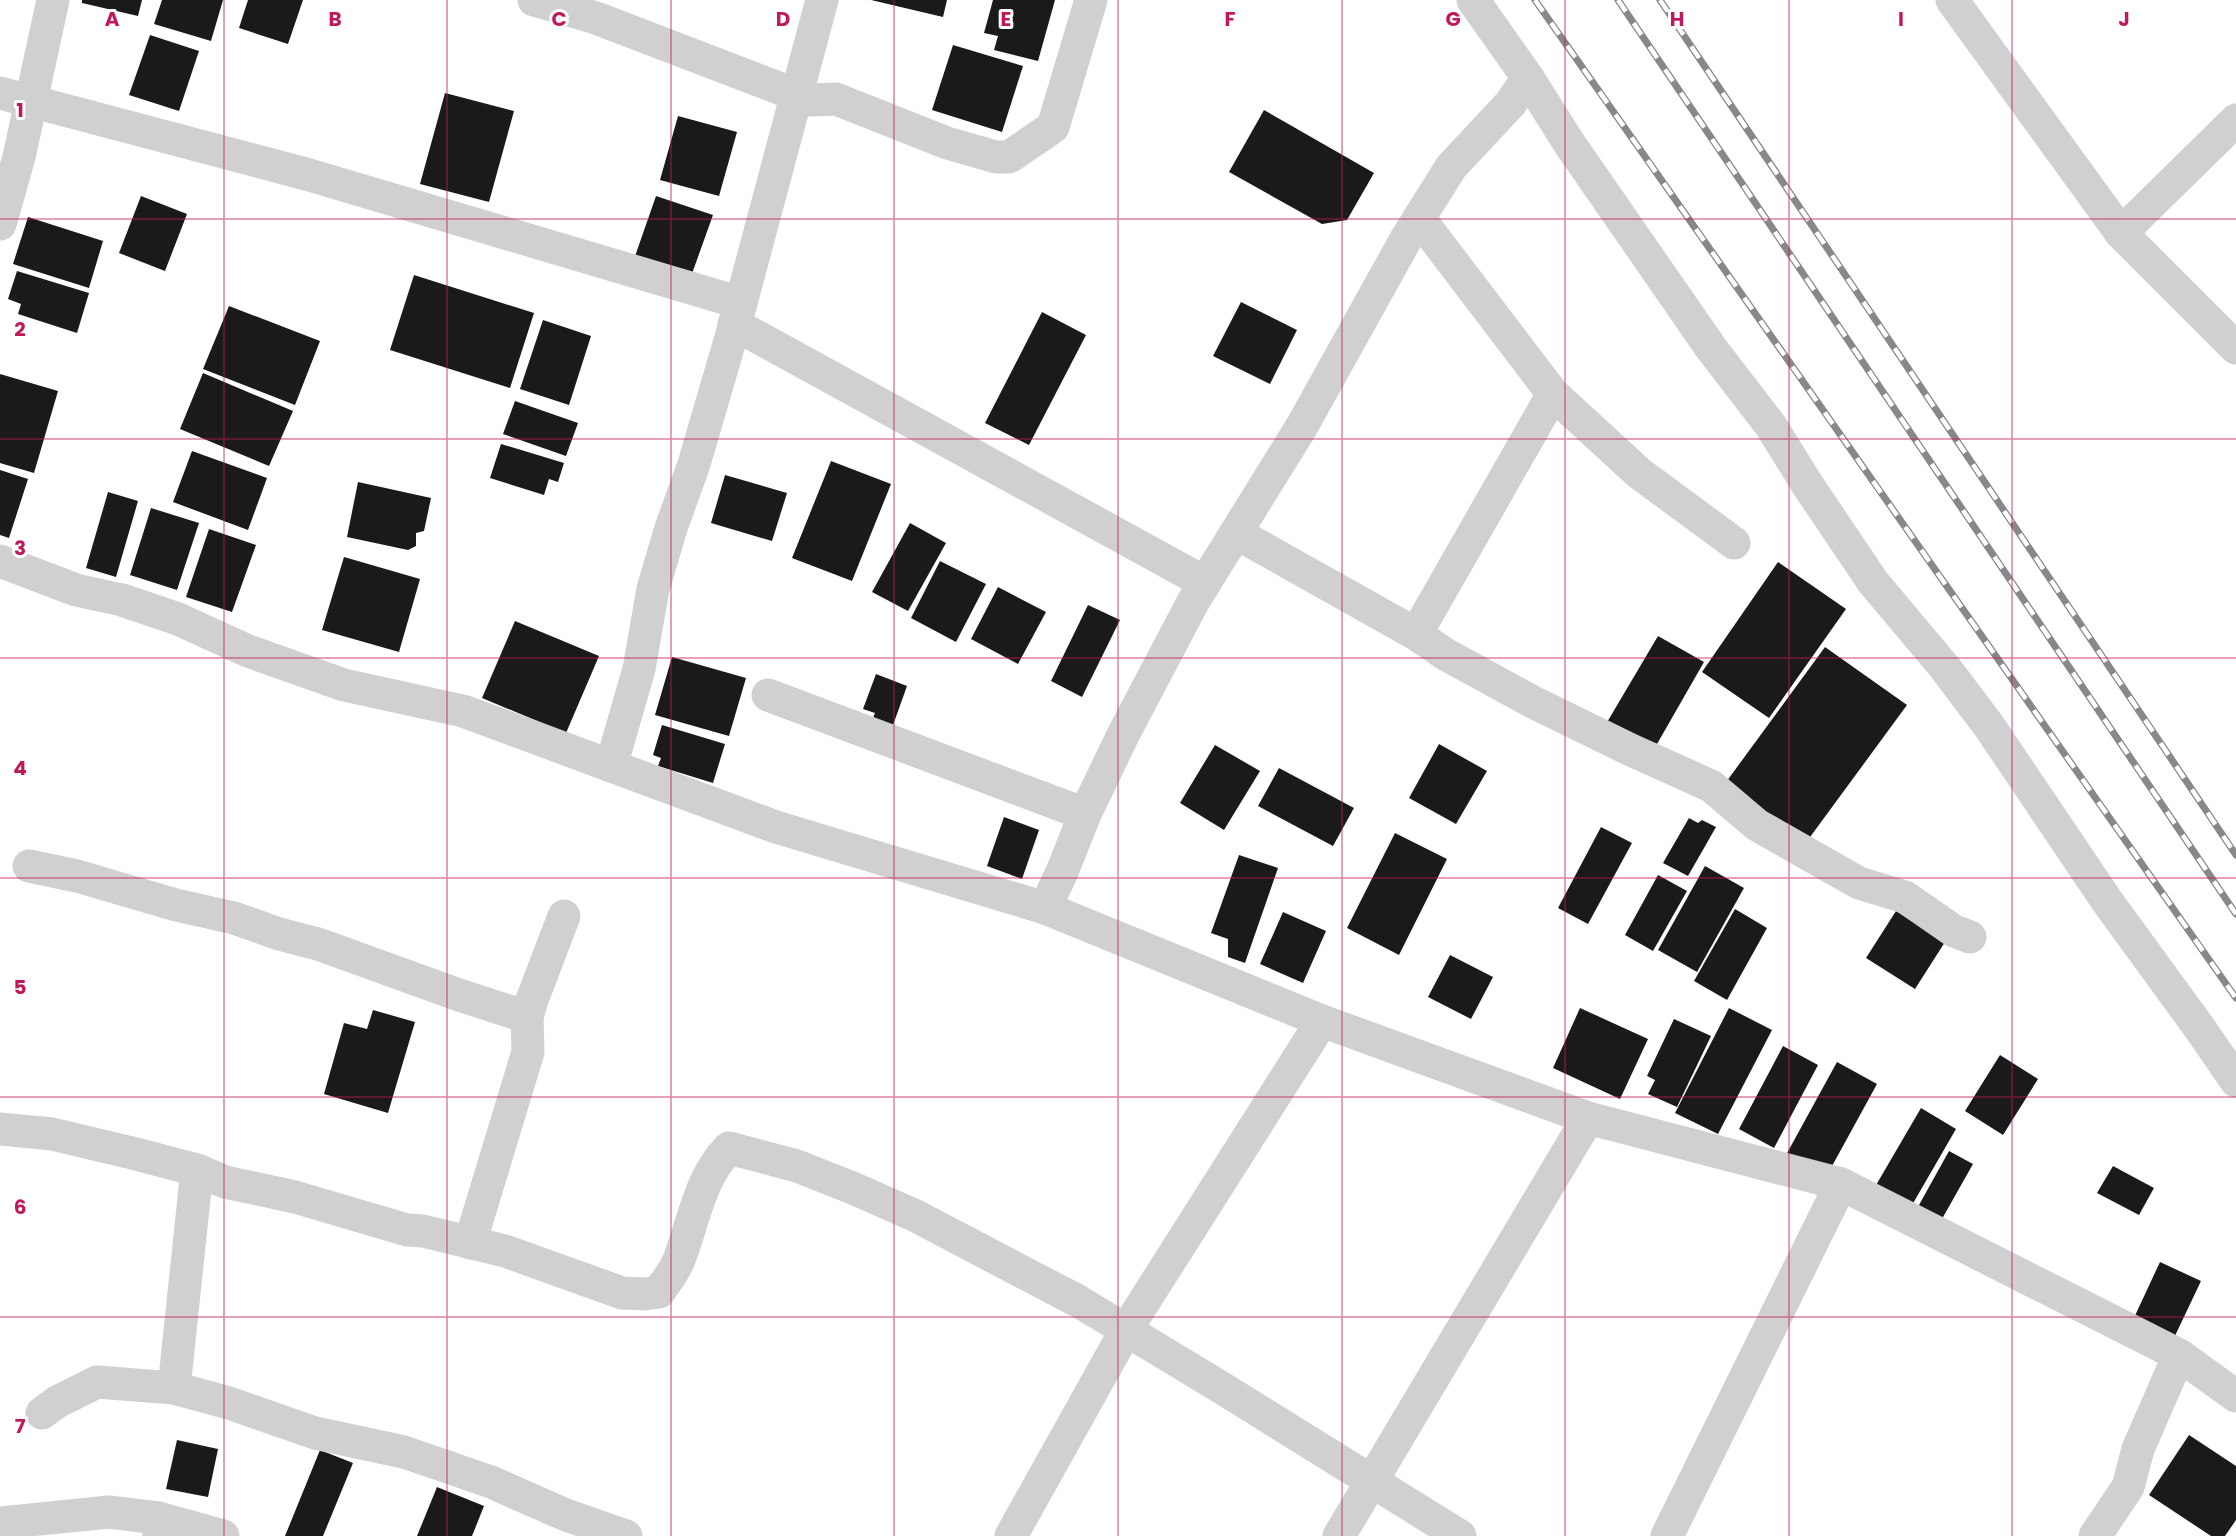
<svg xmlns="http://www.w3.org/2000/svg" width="2236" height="1536" viewBox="0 0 2236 1536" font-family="Poppins,sans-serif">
<rect width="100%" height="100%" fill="#fff"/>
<g fill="#1a1a1a">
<polygon points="82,0 142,0 138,16 82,3"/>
<polygon points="162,0 223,0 211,41 154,24"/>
<polygon points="248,0 303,0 288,44 239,28"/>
<polygon points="871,0 947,0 943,17"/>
<polygon points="993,0 1055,0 1038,61 994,50 998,36 984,33"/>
<polygon points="150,35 199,51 179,111 129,95"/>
<polygon points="953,45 1023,66 1002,132 932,110"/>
<polygon points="445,93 514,111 489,202 420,184"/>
<polygon points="1264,110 1374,173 1347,220 1322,224 1229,172"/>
<polygon points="678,116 737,132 719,196 660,180"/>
<polygon points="141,196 187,214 165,271 119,253"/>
<polygon points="656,196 713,215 689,282 633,262"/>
<polygon points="28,217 103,241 89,288 13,264"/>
<polygon points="17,271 89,293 77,333 18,314 21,304 8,299"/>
<polygon points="414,275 534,313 510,388 390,350"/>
<polygon points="1241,302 1297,330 1270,384 1213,356"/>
<polygon points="229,306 320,341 295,405 203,369"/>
<polygon points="1042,312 1086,335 1029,445 985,423"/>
<polygon points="543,320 591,336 569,405 520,389"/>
<polygon points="203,373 293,411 269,466 180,429"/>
<polygon points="0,374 58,391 34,473 0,463"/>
<polygon points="515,401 578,423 566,456 503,434"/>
<polygon points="501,444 564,463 558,482 549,479 544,495 490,478"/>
<polygon points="192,451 267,478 248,530 173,502"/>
<polygon points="831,461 891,484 852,581 792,558"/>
<polygon points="0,470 28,479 9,538 0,535"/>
<polygon points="725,475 787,493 772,541 711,523"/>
<polygon points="358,482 431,498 424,531 416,533 416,546 408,550 347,537"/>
<polygon points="108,492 138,501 116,577 86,568"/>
<polygon points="151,508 199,523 177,590 130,575"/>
<polygon points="910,523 946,543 908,611 872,592"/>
<polygon points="209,529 256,545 232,612 186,597"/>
<polygon points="344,557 420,579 399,652 322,630"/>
<polygon points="940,561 986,584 956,642 911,618"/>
<polygon points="1778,562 1846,609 1769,718 1702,672"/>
<polygon points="998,587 1046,612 1018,664 971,639"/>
<polygon points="1088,605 1120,620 1082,697 1051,681"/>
<polygon points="515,621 599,656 566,733 482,698"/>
<polygon points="1658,636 1704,662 1653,751 1606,724"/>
<polygon points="1825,647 1907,705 1802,848 1721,789"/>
<polygon points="672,657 746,678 729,736 655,715"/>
<polygon points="876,674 907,686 892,728 872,720 875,713 863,709"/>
<polygon points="662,725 725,744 713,783 658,766 661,758 653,755"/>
<polygon points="1439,744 1487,771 1456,824 1409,798"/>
<polygon points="1215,745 1260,771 1224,830 1180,803"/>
<polygon points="1279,768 1354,808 1333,846 1258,806"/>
<polygon points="1004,817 1039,830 1022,879 987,866"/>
<polygon points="1689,818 1698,823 1702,820 1716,827 1688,876 1663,863"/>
<polygon points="1601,827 1632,843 1588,924 1558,908"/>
<polygon points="1395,833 1447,859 1399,955 1347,928"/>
<polygon points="1239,855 1278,868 1245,963 1228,957 1228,939 1211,933"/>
<polygon points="1705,866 1744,888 1697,972 1658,950"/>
<polygon points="1658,875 1687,891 1653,951 1625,935"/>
<polygon points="1735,909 1767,928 1727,1000 1694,981"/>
<polygon points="1896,911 1945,942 1915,989 1866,958"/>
<polygon points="1283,912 1326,931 1303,983 1260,964"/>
<polygon points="1450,955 1493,977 1471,1019 1428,997"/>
<polygon points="1580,1008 1648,1039 1620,1099 1553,1068"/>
<polygon points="1729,1008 1772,1030 1718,1134 1675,1113"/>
<polygon points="373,1010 415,1022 388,1113 324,1094 344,1023 367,1029"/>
<polygon points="1674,1019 1711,1036 1677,1107 1648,1094 1655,1080 1647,1076"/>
<polygon points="1783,1046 1818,1065 1774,1148 1739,1129"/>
<polygon points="2000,1055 2038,1079 2003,1135 1965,1111"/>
<polygon points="1837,1062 1877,1084 1826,1177 1786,1155"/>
<polygon points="1921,1108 1956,1129 1908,1212 1872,1192"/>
<polygon points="1949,1151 1973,1164 1938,1226 1914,1214"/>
<polygon points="2113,1166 2154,1188 2139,1215 2097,1193"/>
<polygon points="2160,1262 2201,1281 2173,1340 2132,1322"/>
<polygon points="2189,1435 2236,1466 2236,1520 2225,1536 2211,1536 2149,1495"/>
<polygon points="177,1440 218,1449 208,1497 166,1489"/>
<polygon points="320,1450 353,1463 323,1536 285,1536"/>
<polygon points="437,1487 484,1506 472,1536 417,1536"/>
</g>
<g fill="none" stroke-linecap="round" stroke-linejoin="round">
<g stroke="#d0d0d0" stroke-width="33">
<polyline points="534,0 596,18 810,100 836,99 947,143 996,157 1009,157 1053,127 1091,0"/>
<polyline points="1473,0 1528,78"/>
<polyline points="1952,0 2121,233 2236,348"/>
<polyline points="0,93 306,174 741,303"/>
<polyline points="0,224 19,157 53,0"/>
<polyline points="2121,233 2236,120"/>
<polyline points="734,324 1204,582"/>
<polyline points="1553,394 1639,473 1734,543"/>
<polyline points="1236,533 1416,634 1445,654 1531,701 1631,750 1711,786 1757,825 1859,883 1905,897 1954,931 1970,937"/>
<polyline points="0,561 76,590 122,600 178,619 248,651 344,685 463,711 776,827 1045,908 1322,1021"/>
<polyline points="1416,634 1553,394 1419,218"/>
<polyline points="768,695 1085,814"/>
<polyline points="611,766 639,669 653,589 671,528 694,464 741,303 822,0"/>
<polyline points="29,866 77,876 176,905 234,918 279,934 318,944 459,995 527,1017"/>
<polyline points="1045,908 1062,872 1085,814 1124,733 1193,602 1302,426 1406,239 1451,167 1510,104 1528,78 1569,143 1711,348 1771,426 1807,484 1873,582 1946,669 1989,726 2107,901 2201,1030 2236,1081"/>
<path d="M0,1129L52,1134L132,1153L197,1170L225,1182L295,1197L407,1230L423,1231L505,1251L622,1293L644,1294L659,1292C666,1281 676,1270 680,1257C694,1220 700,1177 729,1148L797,1166L855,1189L916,1216L1030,1276L1078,1301L1222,1388L1460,1536"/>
<polyline points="470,1243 528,1052 527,1017 532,1000 564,916"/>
<polyline points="174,1388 197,1170"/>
<polyline points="42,1413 57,1402 97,1382 174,1388 229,1403 315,1433 404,1452 491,1482 566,1515 626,1536"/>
<polyline points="158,1518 223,1536"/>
<polyline points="0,1523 109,1512 158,1518 159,1536"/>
<polyline points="1011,1536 1126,1330 1322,1021 1588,1118 1841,1184 2179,1355 2236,1396"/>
<polyline points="1339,1536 1588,1118"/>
<polyline points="1667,1536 1841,1184"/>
<polyline points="2095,1536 2128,1487 2138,1449 2179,1355"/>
</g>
<g stroke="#888" stroke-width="7">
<g id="rail">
<polyline points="1535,0 2236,998"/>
<polyline points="1618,0 2236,914"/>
<polyline points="1660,0 2236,855"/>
</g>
</g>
<use href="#rail" stroke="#fff" stroke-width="4.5" stroke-dasharray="14" stroke-linecap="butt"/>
</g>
<path fill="none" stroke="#c2185b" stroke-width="1.5" stroke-opacity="0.55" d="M224,0V1536M447,0V1536M671,0V1536M894,0V1536M1118,0V1536M1342,0V1536M1565,0V1536M1789,0V1536M2012,0V1536M0,219H2236M0,439H2236M0,658H2236M0,878H2236M0,1097H2236M0,1317H2236"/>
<g font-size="20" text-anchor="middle" font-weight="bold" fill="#c2185b" stroke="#fff" stroke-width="6" stroke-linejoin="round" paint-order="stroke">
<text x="112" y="26">A</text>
<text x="335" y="26">B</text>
<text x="559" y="26">C</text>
<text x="783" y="26">D</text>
<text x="1006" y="26">E</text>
<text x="1230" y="26">F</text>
<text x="1453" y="26">G</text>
<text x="1677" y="26">H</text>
<text x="1901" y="26">I</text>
<text x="2124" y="26">J</text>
<text x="20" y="117">1</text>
<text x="20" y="336">2</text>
<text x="20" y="555">3</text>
<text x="20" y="775">4</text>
<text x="20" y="994">5</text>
<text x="20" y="1214">6</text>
<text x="20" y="1433">7</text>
</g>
</svg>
